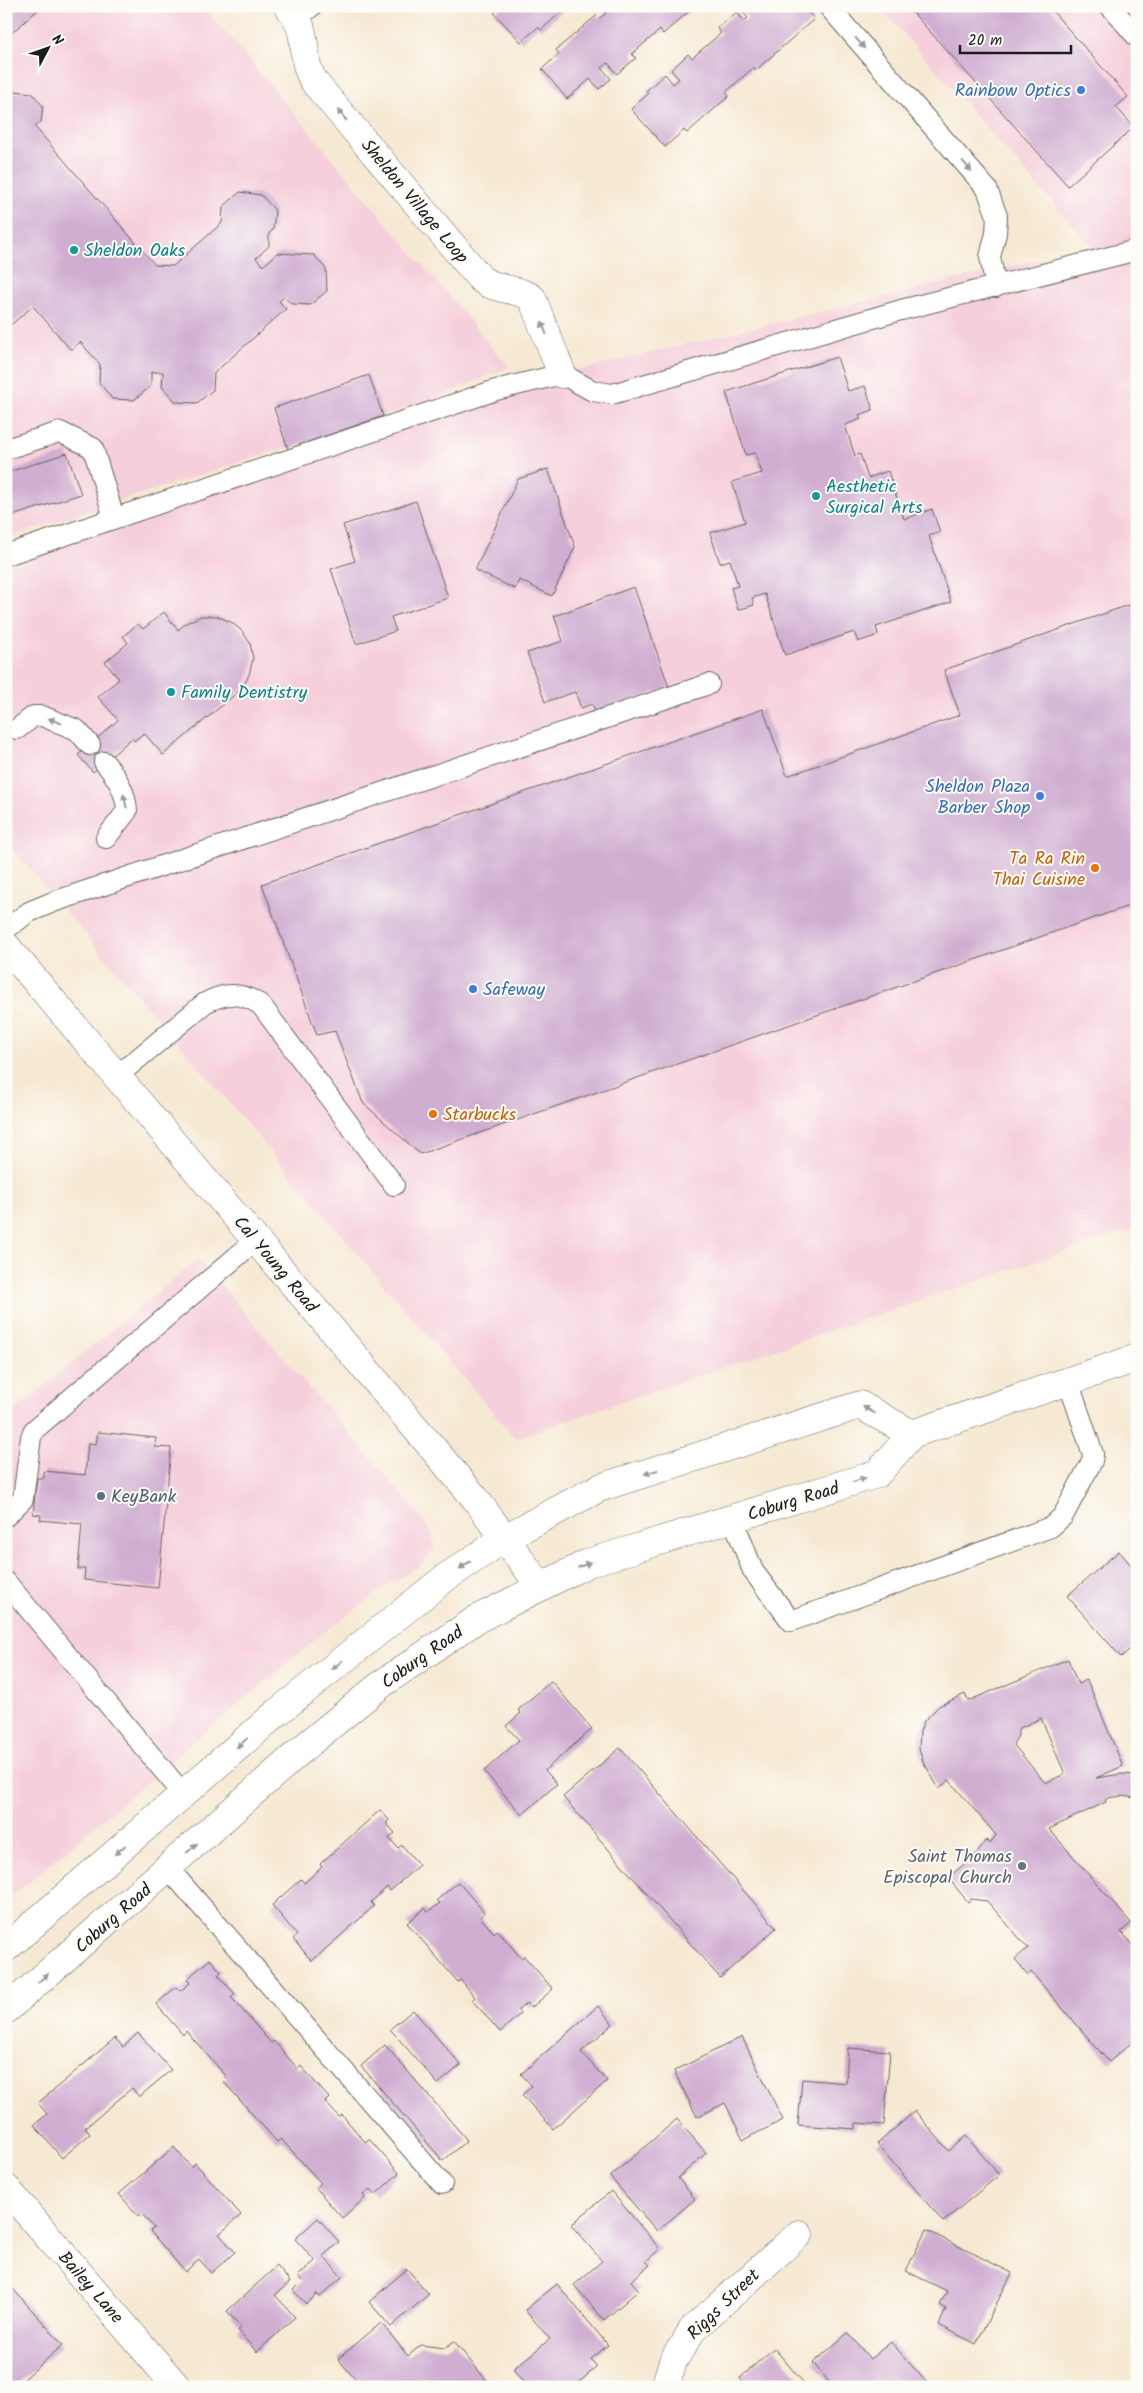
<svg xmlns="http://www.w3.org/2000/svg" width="1143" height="2393" viewBox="0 0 1143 2393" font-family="Kalam,sans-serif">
<rect width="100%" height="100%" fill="#fdfcf7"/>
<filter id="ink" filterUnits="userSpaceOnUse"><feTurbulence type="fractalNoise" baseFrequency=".02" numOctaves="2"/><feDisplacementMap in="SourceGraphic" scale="10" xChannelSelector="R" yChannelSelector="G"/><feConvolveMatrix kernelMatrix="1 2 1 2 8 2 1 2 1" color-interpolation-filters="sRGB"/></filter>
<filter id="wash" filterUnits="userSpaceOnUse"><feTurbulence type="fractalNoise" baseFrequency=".0096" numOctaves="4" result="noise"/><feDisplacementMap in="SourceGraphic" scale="20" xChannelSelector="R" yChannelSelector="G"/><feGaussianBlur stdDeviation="1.12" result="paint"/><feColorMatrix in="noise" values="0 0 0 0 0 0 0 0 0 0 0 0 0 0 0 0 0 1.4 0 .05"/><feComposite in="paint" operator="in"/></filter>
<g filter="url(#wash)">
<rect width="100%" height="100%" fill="#f6e9d3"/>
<g fill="#f5cfdb">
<polygon points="6,6 203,6 509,367 432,400 6,538"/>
<polygon points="879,6 1137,6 1137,1227 515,1438 6,841 6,555 562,374 1092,247"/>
<polygon points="198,1259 418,1513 433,1535 434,1550 421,1565 382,1589 318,1637 6,1901 6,1418"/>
</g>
<g id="blocks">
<g fill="#d0aed2" fill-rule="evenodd">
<polygon points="6,6 42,6 6,38"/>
<polygon points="502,6 568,6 541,30 538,27 521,42 494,13"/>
<polygon points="607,6 695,6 663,34 660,30 632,54 636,58 617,74 608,63 602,68 611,79 599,89 590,79 567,99 542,69 559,54 556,50 597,15 600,18 606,13 604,9"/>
<polygon points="743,6 803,6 814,19 756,70 754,67 726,92 729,96 687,133 684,130 665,147 631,109 648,94 646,91 665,74 673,84 679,79 671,70 688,54 692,58 721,33 717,28 737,12 744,21 748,18 740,9"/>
<polygon points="907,6 1048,6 1128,97 1116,107 1134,127 1068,186"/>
<polygon points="15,91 32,93 43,106 41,122 35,127 155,265 173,266 222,223 223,207 240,192 261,195 275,210 273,230 269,233 269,246 256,258 263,266 278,253 314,255 326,269 327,291 310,305 292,304 284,297 279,301 286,309 214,373 213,390 197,403 176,402 162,387 163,372 151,372 151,386 134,400 112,399 99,382 100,364 80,342 71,350 33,306 6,329 6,94 8,97"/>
<polygon points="837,357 848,391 865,386 873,410 859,415 861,419 845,425 855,456 860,454 868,478 888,471 904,519 932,509 940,532 929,536 951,602 876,627 878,635 858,642 854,632 785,655 765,594 752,598 754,605 738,610 731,588 738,586 730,560 720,563 710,533 745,522 732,482 762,473 755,453 746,455 726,392"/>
<polygon points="369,375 383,416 288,449 274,408"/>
<polygon points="67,453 81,494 6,518 6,473"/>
<polygon points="548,469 575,547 552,596 519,580 515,589 475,570 518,479"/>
<polygon points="416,501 448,598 391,617 396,631 356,644 331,569 355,561 343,525"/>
<polygon points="634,587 669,687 596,713 592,704 581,708 575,692 545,702 527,653 563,641 554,616"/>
<polygon points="1137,602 1137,903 420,1154 363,1103 335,1031 317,1035 262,884 763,709 787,776 960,715 944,670"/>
<polygon points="164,612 178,630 186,623 201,616 217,616 231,622 242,631 250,643 253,658 249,675 243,687 232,697 163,755 144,733 134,741 132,738 93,772 78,755 118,720 98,697 119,679 105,662 128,643 123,636 138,624 143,629"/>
<polygon points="98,1432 156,1438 155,1447 171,1448 158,1588 84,1580 85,1569 78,1569 82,1524 40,1520 41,1515 33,1514 37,1478 44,1478 44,1471 85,1475 88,1443 96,1444"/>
<polygon points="1119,1551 1137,1572 1137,1643 1121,1657 1067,1596"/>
<path d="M1068,1659L1078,1684L1087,1680L1123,1766L1096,1778L1122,1774L1137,1775V1798L1121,1796L1108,1798L1105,1800L1106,1802L1049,1829L1131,1923L1121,1932L1137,1950V2038L1109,2062L1031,1972L1028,1975L1015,1959L1028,1948L987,1901L971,1899L968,1902L948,1878L977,1853L986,1840L990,1844L996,1835L949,1780L939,1789L923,1761L919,1749L920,1731L924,1721L939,1706L965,1694L968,1701ZM1041,1718L1065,1774L1045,1783L1013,1744L1018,1736V1729Z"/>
<polygon points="551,1681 592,1729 545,1770 557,1784 522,1815 484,1771 519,1740 506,1726 521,1713 518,1710"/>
<polygon points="620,1748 776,1928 720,1978 563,1797"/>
<polygon points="380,1810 389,1820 386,1823 395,1833 389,1838 398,1848 402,1845 419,1865 390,1891 387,1887 371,1902 374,1906 312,1961 293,1939 297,1935 272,1905 301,1879 304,1883 322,1867 320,1864"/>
<polygon points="458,1882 485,1913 480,1917 494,1933 497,1930 521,1958 524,1956 553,1989 531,2008 527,2003 518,2010 520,2014 500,2032 472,2000 475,1997 461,1980 458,1982 407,1923 425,1908 428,1912 440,1903 437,1900"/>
<polygon points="210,1959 221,1972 218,1975 235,1994 231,1997 271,2043 274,2041 298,2069 301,2066 329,2098 325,2102 339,2117 342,2115 365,2142 369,2139 399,2173 375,2195 370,2189 363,2195 365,2198 342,2218 316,2188 321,2183 281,2139 277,2142 223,2081 227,2077 186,2031 183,2035 156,2004 176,1987 180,1991 190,1983 187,1979"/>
<polygon points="598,2006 613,2024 581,2052 607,2081 553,2129 522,2095 532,2086 521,2074"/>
<polygon points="413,2010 461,2065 438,2084 390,2029"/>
<polygon points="138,2033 171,2070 139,2097 132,2088 85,2128 90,2134 62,2158 34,2125 47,2114 38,2103 115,2038 123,2047"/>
<polygon points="742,2037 783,2120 743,2140 725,2103 697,2117 674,2071"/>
<polygon points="385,2045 467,2140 443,2161 361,2066"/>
<polygon points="848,2048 890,2051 884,2125 856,2123 856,2129 798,2125 802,2079 846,2083"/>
<polygon points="915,2111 949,2151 966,2136 999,2175 943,2222 877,2144"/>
<polygon points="677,2119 706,2153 678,2178 695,2199 657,2231 610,2177"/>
<polygon points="174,2147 191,2167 195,2163 241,2215 219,2234 235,2252 211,2273 199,2259 185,2272 150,2231 154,2228 142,2214 139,2217 119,2194"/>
<polygon points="611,2191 660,2249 646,2261 650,2265 631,2281 639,2290 604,2320 574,2285 602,2261 571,2225"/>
<polygon points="318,2218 339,2242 323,2256 342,2277 320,2297 317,2294 306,2304 293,2290 302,2281 298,2276 315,2261 295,2239"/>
<polygon points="926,2230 1012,2273 976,2344 939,2325 946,2309 940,2305 947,2291 906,2271"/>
<polygon points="277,2266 290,2282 275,2295 295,2317 257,2352 238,2331 241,2327 227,2311"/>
<polygon points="407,2269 429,2294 391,2327 369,2302"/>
<polygon points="6,2281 63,2345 15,2387 6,2387"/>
<polygon points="557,2284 608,2345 591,2359 597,2367 573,2387 527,2387 513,2369 550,2339 525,2310"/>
<polygon points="381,2323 408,2356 421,2345 445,2348 454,2341 492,2387 362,2387 338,2359"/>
<polygon points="848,2333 870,2359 891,2342 928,2384 925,2387 833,2387 813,2363"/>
<polygon points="774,2348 807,2387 747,2387 740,2378"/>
</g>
</g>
</g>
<g filter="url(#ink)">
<use href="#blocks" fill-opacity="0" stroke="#68645c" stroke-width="1"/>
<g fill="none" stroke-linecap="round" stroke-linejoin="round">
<g stroke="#68645c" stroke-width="22">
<g id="lane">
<polyline points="828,6 987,189 997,216 996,233 990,257 996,287"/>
<polyline points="1110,6 1137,37"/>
<polyline points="298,18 312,6"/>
<polyline points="6,449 60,432 93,448 114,518"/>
<polyline points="6,555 496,390 562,374 593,391 612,394 901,310 1137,250"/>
<polyline points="17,729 34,716 42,716 77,730 90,745"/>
<path d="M104,762C116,776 126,791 127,811L106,838"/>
<polyline points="6,929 29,912 53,902 709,684"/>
<path d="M117,1076L205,1003C226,992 241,992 261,1005L394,1185"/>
<polyline points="6,1516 23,1499 31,1437 34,1430 256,1240"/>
<polyline points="733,1519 753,1571 791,1621 1051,1527 1063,1516 1092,1461 1093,1454 1068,1381"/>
<polyline points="6,1582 184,1795"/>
<polyline points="169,1869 442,2184"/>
</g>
</g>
<g stroke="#68645c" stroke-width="29">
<g id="street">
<path d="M288,6C313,35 297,56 315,83L480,278C494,291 516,287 532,298L562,374"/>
<polyline points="665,2387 673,2361 693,2329 799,2234"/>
</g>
</g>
<g stroke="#68645c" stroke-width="29">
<g id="secondary">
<polyline points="6,946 475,1498 540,1586"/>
<polyline points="6,1948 279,1711 445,1578 505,1538 599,1488 860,1405 912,1434"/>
<polyline points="6,2010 307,1745 383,1683 477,1619 588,1563 877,1474 912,1434 1137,1358"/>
<polyline points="6,2188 177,2387"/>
</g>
</g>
<polyline stroke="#68645c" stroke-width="3" stroke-dasharray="1 4" stroke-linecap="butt" points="1136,2200 1137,2201"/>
<use href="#lane" stroke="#fff" stroke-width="20"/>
<use href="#street" stroke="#fff" stroke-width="28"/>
<use href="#secondary" stroke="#fff" stroke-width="28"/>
</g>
<defs><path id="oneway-solid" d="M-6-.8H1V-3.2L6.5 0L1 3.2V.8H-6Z" transform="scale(1.25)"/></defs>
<g fill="#999">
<use href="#oneway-solid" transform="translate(860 43) rotate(49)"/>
<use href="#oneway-solid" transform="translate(342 115) rotate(-130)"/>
<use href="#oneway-solid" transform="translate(967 166) rotate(49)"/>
<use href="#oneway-solid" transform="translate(544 328) rotate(-111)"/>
<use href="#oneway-solid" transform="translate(55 721) rotate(-159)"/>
<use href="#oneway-solid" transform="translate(125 801) rotate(-104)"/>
<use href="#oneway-solid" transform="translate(869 1410) rotate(-150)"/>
<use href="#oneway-solid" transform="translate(651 1472) rotate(162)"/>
<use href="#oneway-solid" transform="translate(859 1480) rotate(-18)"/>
<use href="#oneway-solid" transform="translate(465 1565) rotate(146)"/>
<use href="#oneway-solid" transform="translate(584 1565) rotate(-23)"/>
<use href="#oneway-solid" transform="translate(337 1665) rotate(141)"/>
<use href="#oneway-solid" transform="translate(242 1743) rotate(138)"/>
<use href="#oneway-solid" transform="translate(192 1848) rotate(-42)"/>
<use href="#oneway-solid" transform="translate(120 1850) rotate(139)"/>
<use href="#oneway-solid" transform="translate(43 1978) rotate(-41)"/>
</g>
</g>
<g fill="#3f7fe0" stroke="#fdfcf7" stroke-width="2">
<circle cx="1081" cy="90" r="5"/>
<circle cx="1040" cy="796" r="5"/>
<circle cx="473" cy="989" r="5"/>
</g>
<g fill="#0f9aa8" stroke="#fdfcf7" stroke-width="2">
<circle cx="74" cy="250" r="5"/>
<circle cx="816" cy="496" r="5"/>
<circle cx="171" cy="692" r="5"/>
</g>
<g fill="#e8710a" stroke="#fdfcf7" stroke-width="2">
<circle cx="1095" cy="868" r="5"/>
<circle cx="433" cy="1114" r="5"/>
</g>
<circle fill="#5c6f8a" stroke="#fdfcf7" stroke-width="2" cx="101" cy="1496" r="5"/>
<circle fill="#6b7280" stroke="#fdfcf7" stroke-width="2" cx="1022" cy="1866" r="5"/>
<g text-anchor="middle" stroke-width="4" stroke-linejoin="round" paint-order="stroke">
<g font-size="18" fill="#366cbe" stroke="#fdfcf7" text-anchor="end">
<text x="1071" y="96">Rainbow Optics</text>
<text x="1030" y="792">Sheldon Plaza<tspan x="1030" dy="21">Barber Shop</tspan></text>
<text x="483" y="995" text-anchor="start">Safeway</text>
</g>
<g font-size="18" fill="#1c1c1c" stroke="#fdfcf7">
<text transform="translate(415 201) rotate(50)" y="6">Sheldon Village Loop</text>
<text transform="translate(276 1264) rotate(50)" y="6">Cal Young Road</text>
<text transform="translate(793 1501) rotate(-17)" y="6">Coburg Road</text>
<text transform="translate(422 1657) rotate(-35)" y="6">Coburg Road</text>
<text transform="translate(113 1918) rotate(-41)" y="6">Coburg Road</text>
<text transform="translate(91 2287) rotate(49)" y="6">Bailey Lane</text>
<text transform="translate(723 2304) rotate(-44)" y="6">Riggs Street</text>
</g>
<g font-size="18" fill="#0d838f" stroke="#fdfcf7" text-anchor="start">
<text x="84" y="256">Sheldon Oaks</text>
<text x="826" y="492">Aesthetic<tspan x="826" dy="21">Surgical Arts</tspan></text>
<text x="181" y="698">Family Dentistry</text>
</g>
<g font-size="18" fill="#c56008" stroke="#fdfcf7" text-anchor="end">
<text x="1085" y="864">Ta Ra Rin<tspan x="1085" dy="21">Thai Cuisine</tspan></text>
<text x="443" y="1120" text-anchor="start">Starbucks</text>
</g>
<g font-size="18" fill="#4e5e75" stroke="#fdfcf7" text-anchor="start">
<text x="111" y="1502">KeyBank</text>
</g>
<g font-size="18" fill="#5b616d" stroke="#fdfcf7" text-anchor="end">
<text x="1012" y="1862">Saint Thomas<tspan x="1012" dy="21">Episcopal Church</tspan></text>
</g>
</g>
<rect width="1143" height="2393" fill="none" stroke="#fdfcf7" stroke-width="25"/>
<g transform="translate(48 48) rotate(49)" stroke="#fdfcf7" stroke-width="4" paint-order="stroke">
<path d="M0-4L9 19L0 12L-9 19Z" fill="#1c1c1c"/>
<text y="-8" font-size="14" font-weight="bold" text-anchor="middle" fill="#1c1c1c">N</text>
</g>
<path d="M960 45v8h111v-8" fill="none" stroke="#1c1c1c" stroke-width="2.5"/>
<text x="968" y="45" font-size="15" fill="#1c1c1c" stroke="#fdfcf7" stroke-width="4" paint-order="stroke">20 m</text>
</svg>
